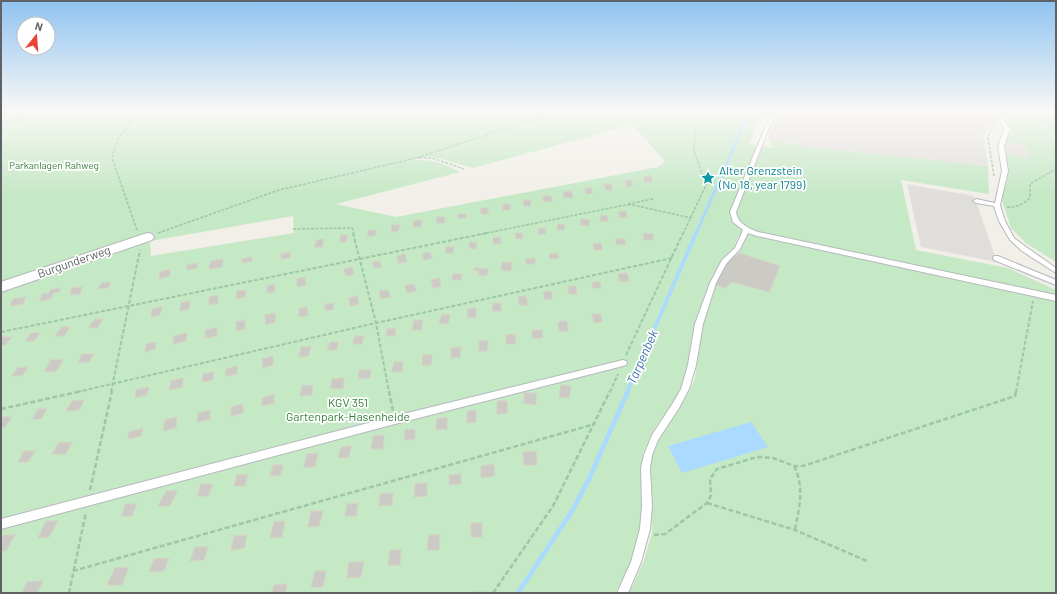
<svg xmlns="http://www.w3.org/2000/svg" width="1057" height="594" viewBox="0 0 1057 594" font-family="Barlow,sans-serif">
<rect width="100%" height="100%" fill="#f1efe8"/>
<g fill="#e0deda">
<polygon points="789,112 995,112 996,116 994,124 986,130 983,137 988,166 807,147 784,141 770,142 768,139 774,124 781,117"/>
<polygon points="1006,141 1027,145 1029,158 1006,153 1005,147"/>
<polygon points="907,184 974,196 997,262 921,247"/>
</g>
<g fill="#c5e8c5" fill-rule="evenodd">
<path d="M1,112H763L749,144L773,148L770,142L775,140L807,147L988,166L989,194L901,180L916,250L1008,268L1056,290V593H629L644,561L652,532V507L649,479L652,457L660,434L677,413L687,396L695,379L701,325L716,285L725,288L732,282L769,291L780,266L739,253L744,241L738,236L734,248L722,259L713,276L696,322L687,376L680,392L653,431L643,454L641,477L643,506L640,536L635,554L615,593H1ZM632,125L665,161L658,167L396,217L336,204L460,172C440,162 436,160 413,160L425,157H434L473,168ZM293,216L294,233L151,256L150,241Z"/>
<path d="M1002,112H1056V262L1026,243L1011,228L1002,200L1009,172L1006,153L1029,158L1026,145L1006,141L1012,131C1009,124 1004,119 1002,112Z"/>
</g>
<polygon fill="#aadaff" points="751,422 768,447 682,473 668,446"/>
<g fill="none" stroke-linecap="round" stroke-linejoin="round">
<polyline stroke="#aadaff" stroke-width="3" points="696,234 749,112"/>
<polyline stroke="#aadaff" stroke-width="3.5" points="627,392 696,233"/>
<polyline stroke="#aadaff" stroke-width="4.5" points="518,593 572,511 589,479 628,391"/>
</g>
<g fill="#cccac5" stroke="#d6d1c6">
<polygon points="651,176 652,182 645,182 644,177"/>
<polygon points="625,180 631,180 633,186 627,186"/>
<polygon points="604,184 611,184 613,190 606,190"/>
<polygon points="585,188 591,188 593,193 586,194"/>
<polygon points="571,191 573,198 564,197 563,192"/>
<polygon points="543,196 551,196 552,202 543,201"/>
<polygon points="524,200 531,200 530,206 523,206"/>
<rect x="503" y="204" width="7" height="6"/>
<rect x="481" y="208" width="7" height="6"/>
<polygon points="626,211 627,217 620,218 619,212"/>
<rect x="458" y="214" width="8" height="4"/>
<polygon points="601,215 608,216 607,222 600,221"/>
<polygon points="437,217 445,217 444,223 436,223"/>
<polygon points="581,219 590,220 589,226 580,225"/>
<polygon points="422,220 421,227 413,227 414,221"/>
<polygon points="558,224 565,225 564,230 557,230"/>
<polygon points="392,225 400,225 398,231 391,232"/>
<polygon points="539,228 546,229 545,234 538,234"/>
<polygon points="369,230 376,230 375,236 367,236"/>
<polygon points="515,233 522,233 523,238 516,239"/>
<polygon points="643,233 653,234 653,240 644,240"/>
<polygon points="341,235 348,235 346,242 339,242"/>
<polygon points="500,237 501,243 493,244 493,238"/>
<polygon points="324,239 322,247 314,247 317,240"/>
<polygon points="615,239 624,239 626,244 617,245"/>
<polygon points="470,242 477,243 476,249 469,248"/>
<polygon points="601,243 603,250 594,250 593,244"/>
<polygon points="446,247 454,247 453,253 445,253"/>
<polygon points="290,252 290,258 281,259 281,254"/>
<polygon points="430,252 432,258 424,260 422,254"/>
<polygon points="557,253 559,258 550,259 549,254"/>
<polygon points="739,253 780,266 769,292 732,282 725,288 716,285 726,263"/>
<polygon points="405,254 407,262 399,263 397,256"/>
<polygon points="252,257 252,261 242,263 242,259"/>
<polygon points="535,258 535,264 526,264 525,259"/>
<polygon points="223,259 222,267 209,269 211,261"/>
<polygon points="380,261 381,267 374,268 373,262"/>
<polygon points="502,262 512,263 511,271 501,270"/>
<polygon points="197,263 197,268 187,270 187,265"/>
<polygon points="352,267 354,274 346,276 344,269"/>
<polygon points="474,268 488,269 487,275 478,275 479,271 474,270"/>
<polygon points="170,269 170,276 159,279 160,272"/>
<polygon points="627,273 629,281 620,282 618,274"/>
<polygon points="453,274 462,274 461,280 452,280"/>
<polygon points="305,277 306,285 297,287 297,279"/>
<polygon points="439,278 441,286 433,288 431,280"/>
<polygon points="111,282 108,288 98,289 101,283"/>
<polygon points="592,282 600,282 601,288 593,288"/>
<polygon points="275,284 275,292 267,293 267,286"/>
<polygon points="414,284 416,291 407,293 405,286"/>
<polygon points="568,286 576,286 577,294 569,294"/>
<polygon points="82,287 80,294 70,295 72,288"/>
<polygon points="60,288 59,292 53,293 51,299 40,301 42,294 49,293 50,290"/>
<polygon points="246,290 245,297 236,299 237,291"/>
<polygon points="388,290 390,297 381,299 379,291"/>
<polygon points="544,291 552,292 552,300 544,299"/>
<polygon points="218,295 218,303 209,305 209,297"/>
<polygon points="357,296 359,304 350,306 349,298"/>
<polygon points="526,296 528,305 519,305 518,297"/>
<polygon points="26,297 23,304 10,306 13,299"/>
<polygon points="190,301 189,309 180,311 181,303"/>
<polygon points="333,303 334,309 325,311 325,304"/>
<polygon points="493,303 501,303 501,311 492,311"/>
<polygon points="162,307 160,315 151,317 152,309"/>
<polygon points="307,307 308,315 299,317 299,309"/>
<polygon points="476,308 476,317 467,318 468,309"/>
<polygon points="275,313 275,322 266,325 265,315"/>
<polygon points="592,314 601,314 602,322 594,323"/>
<polygon points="442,315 450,315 448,324 439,323"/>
<polygon points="95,319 103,319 97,328 89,327"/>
<polygon points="245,320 245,329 236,331 236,322"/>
<polygon points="414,320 423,320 421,330 412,330"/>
<polygon points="567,321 568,331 559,331 558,322"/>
<polygon points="62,327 70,327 64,336 55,336"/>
<polygon points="217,327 217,336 205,338 206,330"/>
<polygon points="396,328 395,336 386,336 387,329"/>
<polygon points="532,330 542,330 543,338 532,338"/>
<polygon points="31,333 40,333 34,341 25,341"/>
<polygon points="187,333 186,341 173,344 174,336"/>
<polygon points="515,334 516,344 506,344 506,335"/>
<polygon points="355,336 364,336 362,344 353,344"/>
<polygon points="1,337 12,337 5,345 1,345"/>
<polygon points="479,341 488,341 487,351 479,351"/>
<polygon points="156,342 155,349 145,352 146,344"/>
<polygon points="330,342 339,342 336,350 327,350"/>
<polygon points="301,347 311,347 308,356 299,357"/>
<polygon points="461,347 460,357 451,358 451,348"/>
<polygon points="82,354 94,354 89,362 78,363"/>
<polygon points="423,355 432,355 431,365 422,365"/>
<polygon points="273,356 273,365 263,368 262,359"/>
<polygon points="63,359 57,371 44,372 51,360"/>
<polygon points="394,362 403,362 402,372 392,372"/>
<polygon points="237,366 237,374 226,376 226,369"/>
<polygon points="28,367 23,375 12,376 17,368"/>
<polygon points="359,370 371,370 370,378 358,379"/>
<polygon points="214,372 213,380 202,382 203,374"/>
<polygon points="183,378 182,387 169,390 171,381"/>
<polygon points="344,378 343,389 331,388 332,379"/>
<polygon points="313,385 312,395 300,396 302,386"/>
<polygon points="561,385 571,386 569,398 559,397"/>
<polygon points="149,387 147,395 135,398 136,390"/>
<polygon points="524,393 536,393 536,405 524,403"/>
<polygon points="274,394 274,403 262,406 262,398"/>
<polygon points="84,400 79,410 66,411 72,401"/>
<polygon points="497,401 507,401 507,413 497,414"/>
<polygon points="243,404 243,413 231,416 231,407"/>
<polygon points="38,409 47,409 41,419 32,419"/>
<polygon points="210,410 210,419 197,422 198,413"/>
<polygon points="476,410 476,422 467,423 467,411"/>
<polygon points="1,417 12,417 5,427 1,427"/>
<polygon points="177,417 176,428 163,431 165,420"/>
<polygon points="437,418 447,418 447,429 436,430"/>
<polygon points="143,428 141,436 128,439 129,432"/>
<polygon points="415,429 415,439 404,440 405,430"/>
<polygon points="384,435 383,449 371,449 373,436"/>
<polygon points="72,442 66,454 52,454 59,443"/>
<polygon points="351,446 349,457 338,458 341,447"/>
<polygon points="24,451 35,451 28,462 18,462"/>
<polygon points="536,451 537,465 524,465 523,452"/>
<polygon points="318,453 315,467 304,467 307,454"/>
<polygon points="494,464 494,476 481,478 481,466"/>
<polygon points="273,465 283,465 281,475 270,476"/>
<polygon points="248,474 245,486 234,486 237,475"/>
<polygon points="461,474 461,484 449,485 449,475"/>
<polygon points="427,483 427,496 414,497 415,484"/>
<polygon points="201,484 213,484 208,496 197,496"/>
<polygon points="166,491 177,491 170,506 158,506"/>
<polygon points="393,493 392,505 379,506 380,494"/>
<polygon points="358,503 356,516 345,516 347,504"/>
<polygon points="126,504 137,504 132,516 121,516"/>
<polygon points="311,511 323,511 319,526 308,527"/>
<polygon points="46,521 58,521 49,537 38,538"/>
<polygon points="285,521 282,537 270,538 274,522"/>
<rect x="471" y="523" width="11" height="14"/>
<polygon points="4,535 15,535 6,551 1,551 1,541"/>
<polygon points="247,535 244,548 231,550 234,536"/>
<polygon points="429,535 440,535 439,550 427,550"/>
<polygon points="195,547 208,547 204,560 190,561"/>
<polygon points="390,550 401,550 400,565 388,565"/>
<polygon points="169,558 164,571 149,572 154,559"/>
<polygon points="349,562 364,562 361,577 347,578"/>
<polygon points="129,567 122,585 107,585 115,568"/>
<polygon points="315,571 326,571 323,587 311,587"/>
<polygon points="43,581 37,593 22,593 27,582"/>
<polygon points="287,584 285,593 272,593 274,585"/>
</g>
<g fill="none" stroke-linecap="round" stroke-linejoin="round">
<g stroke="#b5b8bc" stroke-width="2">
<g id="lane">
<path d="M777,112H781L771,123L736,212C738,224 748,228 758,232L1056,295V301L757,236L748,233L740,249L726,264L716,283L703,324L696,365L689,389L679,408L658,440L652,455L650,468L652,506L650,529L641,562L628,593H617L631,562L640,529L642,506L641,468L644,455L652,435L673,403L681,389L688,365L695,324L710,283L722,260L735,248L743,230L733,222L730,212L767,123Z"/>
<polygon points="998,117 1002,117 1006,123 1010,130 1004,146 1008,171 1000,205 1005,221 1014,238 1026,247 1056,268 1056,273 1022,251 1010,240 999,221 994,206 976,203 973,201 976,199 995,203 1002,171 998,146 1004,130 1002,123 998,118"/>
<polygon points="994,256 998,256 1056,280 1056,285 994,260 993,258"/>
<polygon points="623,360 626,361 627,363 626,365 623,366 395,424 1,529 1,519 395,416"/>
</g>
</g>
<g stroke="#b5b8bc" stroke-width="2">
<polygon id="street" points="147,233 152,234 154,237 152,240 1,292 1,282"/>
</g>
<g stroke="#9cc7a9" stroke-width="1.5" stroke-dasharray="3 1.5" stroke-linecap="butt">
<polyline points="1042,112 1056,131"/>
<polyline points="1,116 18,112"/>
<polyline points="1,124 46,112"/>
<polyline points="419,158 432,158 464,169"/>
<polyline points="994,176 988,138 989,132 996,126"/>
<polyline points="628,204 653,199"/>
<path d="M1007,207C1016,208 1023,204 1030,198V184L1056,169"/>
<polyline points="293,229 352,228 354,234"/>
<polyline points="137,230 112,158 118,139 138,112"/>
<polyline points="158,233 279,190 416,158 556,112"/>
<polyline points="482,234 625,205 633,205 691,218"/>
<polyline points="683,234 706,185 694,151 697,112"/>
</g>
<g stroke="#9cc7a9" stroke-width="2" stroke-dasharray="4 2" stroke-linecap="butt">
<polyline points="353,233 376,323 389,392"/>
<polyline points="1,332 487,233"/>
<polyline points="626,355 683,233"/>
<polyline points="77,392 376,323 672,258"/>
<polyline points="111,392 140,250"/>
<polyline points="610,392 618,374"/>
<polyline points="1016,392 1033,301"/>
</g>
<g stroke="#9cc7a9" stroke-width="2.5" stroke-dasharray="5 2.5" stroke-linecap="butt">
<polyline points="389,391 393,411"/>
<polyline points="1,409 82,391"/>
<path d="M794,466C805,488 799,507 795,530"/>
<polyline points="90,490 112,391"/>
<polyline points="707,503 795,530 867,561"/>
<polyline points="654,535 665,534 707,503 711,495 710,479 717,469 757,457 773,458 794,466 803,466 1015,396 1016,391"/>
<polyline points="73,571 595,424"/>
<polyline points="69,593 86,512"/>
<polyline points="474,593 488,593"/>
<polyline points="493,593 553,506 610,391"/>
</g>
<use href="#lane" fill="#fff" fill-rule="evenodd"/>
<use href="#street" fill="#fff" fill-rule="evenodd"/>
</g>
<linearGradient id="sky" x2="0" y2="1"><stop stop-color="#8fc3f1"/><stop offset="0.57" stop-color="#f9f8f5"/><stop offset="1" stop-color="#f9f8f5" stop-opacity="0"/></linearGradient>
<rect width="1057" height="195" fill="url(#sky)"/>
<defs>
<g id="sight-bare" transform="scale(1.08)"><path d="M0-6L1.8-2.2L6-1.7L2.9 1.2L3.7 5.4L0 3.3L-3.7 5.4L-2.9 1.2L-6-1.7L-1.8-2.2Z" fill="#0f9aa8" stroke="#fff" stroke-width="2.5" paint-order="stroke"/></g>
</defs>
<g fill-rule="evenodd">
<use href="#sight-bare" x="708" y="178"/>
</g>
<g text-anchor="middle" stroke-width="3.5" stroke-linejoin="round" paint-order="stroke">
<g font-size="10" fill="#348238" stroke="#fff">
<text x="54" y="169">Parkanlagen Rahweg</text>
</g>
<g font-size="12" fill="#0d838f" stroke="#fff" text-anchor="start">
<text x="719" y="175">Alter Grenzstein<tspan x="719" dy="14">(No 18, year 1799)</tspan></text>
</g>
<g font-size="12" fill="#5f6368" stroke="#fff">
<text transform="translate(74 262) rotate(-19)" y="4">Burgunderweg</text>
</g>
<g font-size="12" fill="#348238" stroke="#fff">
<text x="348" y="407">KGV 351<tspan x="348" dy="14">Gartenpark-Hasenheide</tspan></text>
</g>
<g font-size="13" font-style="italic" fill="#4174aa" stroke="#fff">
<text transform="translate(642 357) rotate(-66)" y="5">Tarpenbek</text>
</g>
</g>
<rect width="1057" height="594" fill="none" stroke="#5f6368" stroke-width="4"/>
<g transform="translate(36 36) rotate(17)"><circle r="19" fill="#ffffff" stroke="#bfc1c3"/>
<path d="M0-3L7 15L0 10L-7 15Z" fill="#ea4335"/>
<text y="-6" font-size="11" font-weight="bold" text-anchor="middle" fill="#5f6368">N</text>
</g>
</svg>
